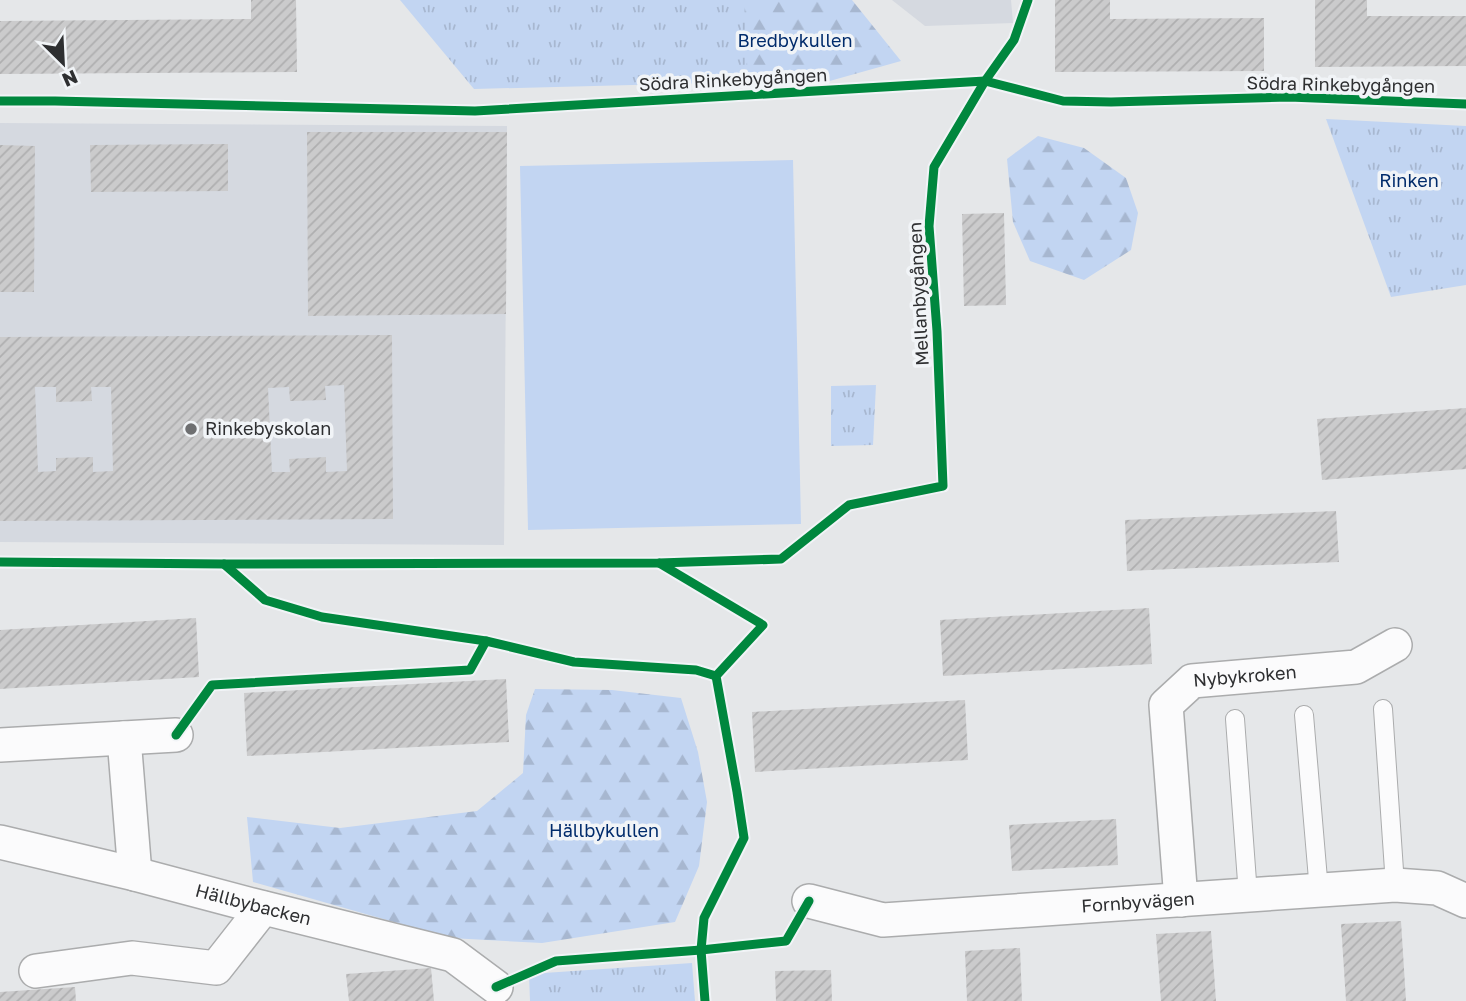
<svg xmlns="http://www.w3.org/2000/svg" width="1466" height="1001" viewBox="0 0 1466 1001" font-family="'Golos Text',sans-serif">
<defs>
<pattern id="forest-firs" width="22" height="20" patternUnits="userSpaceOnUse" patternTransform="scale(1.75)"><rect width="22" height="20" fill="#c2d5f2"/><path d="M5 1l3.5 6h-7zM16 11l3.5 6h-7z" fill="#a7b7d0"/></pattern>
<pattern id="park-tufts" width="24" height="20" patternUnits="userSpaceOnUse" patternTransform="scale(1.75)"><rect width="24" height="20" fill="#c2d5f2"/><path d="M3 7l-1-3M5 7V3M7 7l1-3M15 17l-1-3M17 17v-4M19 17l1-3" fill="none" stroke="#a7b7d0"/></pattern>
<pattern id="building-hatch" width="6" height="6" patternUnits="userSpaceOnUse" patternTransform="scale(1.75)"><rect width="6" height="6" fill="#cbcbcc"/><path d="M-1 1l2-2M0 6l6-6M5 7l2-2" fill="none" stroke="#afafb0"/></pattern>
</defs>
<rect width="100%" height="100%" fill="#e5e7e9"/>
<g fill="#d5d9e0">
<polygon points="892,0 1011,0 1013,23 925,26"/>
<polygon points="0,123 507,126 504,545 0,542"/>
</g>
<polygon fill="#c2d5f2" points="793,160 801,524 528,530 520,166"/>
<g fill="url(#forest-firs)">
<polygon points="490,0 852,0 901,61 819,84 478,74"/>
<polygon points="1038,136 1084,148 1126,178 1138,213 1131,250 1084,280 1030,261 1013,222 1007,159"/>
<polygon points="535,689 612,690 681,698 698,752 707,802 699,866 675,922 542,943 450,938 253,882 247,817 340,828 477,811 523,773 526,715"/>
</g>
<g fill="url(#park-tufts)">
<polygon points="400,0 744,0 748,82 474,89"/>
<polygon points="1326,119 1466,126 1466,285 1391,297"/>
<polygon points="876,385 873,445 831,446 831,386"/>
<polygon points="692,963 695,1001 530,1001 529,974"/>
</g>
<g fill="url(#building-hatch)" fill-rule="evenodd">
<polygon points="251,0 296,0 297,72 0,74 0,21 251,19"/>
<polygon points="1055,0 1110,0 1110,19 1264,18 1264,71 1055,72"/>
<polygon points="1315,0 1367,0 1367,16 1466,16 1466,66 1315,67"/>
<polygon points="307,132 507,132 506,314 308,316"/>
<polygon points="228,144 228,191 91,192 90,145"/>
<polygon points="0,145 35,146 34,292 0,292"/>
<polygon points="1004,213 1006,305 964,306 962,214"/>
<path d="M392,335L393,519L0,521V337ZM344,385L347,471L326,472V457L289,459L290,472H272L268,388L289,387L290,401L326,400L325,386ZM35,387H56V402L92,401L91,387H111L113,471L93,472V457L56,458V471L38,472Z"/>
<polygon points="1466,408 1466,469 1322,480 1317,419"/>
<polygon points="1336,511 1339,562 1127,571 1125,520"/>
<polygon points="1149,608 1152,664 943,676 940,620"/>
<polygon points="196,618 199,677 0,689 0,630"/>
<polygon points="506,679 509,742 247,756 244,693"/>
<polygon points="965,700 968,760 755,772 752,712"/>
<polygon points="1116,819 1118,865 1012,871 1009,825"/>
<polygon points="1401,921 1406,1001 1346,1001 1341,924"/>
<polygon points="1211,931 1216,1001 1161,1001 1156,934"/>
<polygon points="1020,948 1022,1001 967,1001 965,951"/>
<polygon points="431,968 434,1001 349,1001 346,974"/>
<polygon points="831,970 832,1001 776,1001 775,971"/>
<polygon points="75,987 76,1001 0,1001 0,992"/>
</g>
<g fill="none" stroke-linecap="round" stroke-linejoin="round">
<g stroke="#abacad" stroke-width="20">
<g id="lane">
<polyline points="1383,709 1395,885"/>
<polyline points="1304,715 1319,891"/>
<polyline points="1235,719 1248,895"/>
</g>
</g>
<g stroke="#abacad" stroke-width="36">
<g id="street">
<polyline points="124,738 135,874"/>
<polyline points="0,745 176,735"/>
<path id="s1" d="M0,842L135,874L252,905L453,955L496,987"/>
<path id="s2" d="M1181,900L1166,705L1192,681L1356,667L1395,645"/>
<path id="s3" d="M809,901L883,920L1395,885L1437,888L1466,901"/>
<polyline points="36,971 132,958 216,968 263,908"/>
</g>
</g>
<use href="#lane" stroke="#fbfbfc" stroke-width="18"/>
<use href="#street" stroke="#fbfbfc" stroke-width="33"/>
<g stroke="#f1f4f7" stroke-width="13">
<g id="cycleway">
<polyline points="0,101 55,101 475,111 985,81 1063,101 1111,102 1289,97 1466,104"/>
<polyline points="0,562 224,564 659,563 781,559 849,505 943,486 937,331 929,226 934,167 985,81 1014,40 1028,0"/>
<polyline points="659,563 763,625 716,676 737,792 744,838 704,918 701,950 705,1001"/>
<polyline points="224,564 265,600 322,617 486,641 574,662 696,670 716,676"/>
<polyline points="176,735 212,685 470,670 486,641"/>
<polyline points="496,987 556,961 701,950 786,941 809,901"/>
</g>
</g>
<use href="#cycleway" stroke="#00873e" stroke-width="9"/>
</g>
<circle fill="#6e6f71" stroke="#f1f4f7" stroke-width="2.5" cx="191" cy="429" r="7"/>
<g text-anchor="middle" stroke-width="7" stroke-linejoin="round" paint-order="stroke">
<g font-size="18" fill="#002b6b" stroke="#f1f4f7">
<text x="795" y="47">Bredbykullen</text>
<text x="1409" y="187">Rinken</text>
<text x="604" y="837">Hällbykullen</text>
</g>
<g font-size="18" fill="#2e2f31" stroke="#f1f4f7">
<text transform="translate(733 80) rotate(-3)" y="6">Södra Rinkebygången</text>
<text transform="translate(1341 85) rotate(1)" y="6">Södra Rinkebygången</text>
<text transform="translate(919 294) rotate(-93)" y="6">Mellanbygången</text>
<text dy="6" stroke="none"><textPath href="#s2" startOffset="284">Nybykroken</textPath></text>
<text dy="6" stroke="none"><textPath href="#s3" startOffset="332">Fornbyvägen</textPath></text>
<text dy="6" stroke="none"><textPath href="#s1" startOffset="261">Hällbybacken</textPath></text>
</g>
<g font-size="18" fill="#2e2f31" stroke="#f1f4f7" text-anchor="start">
<text x="205" y="435">Rinkebyskolan</text>
</g>
</g>
<g transform="translate(63 63) rotate(156)" stroke="#f1f4f7" stroke-width="5" paint-order="stroke">
<path d="M0-5L12 26L0 18L-12 26Z" fill="#2e2f31"/>
<text y="-10" font-size="19" font-weight="bold" text-anchor="middle" fill="#2e2f31">N</text>
</g>
</svg>
